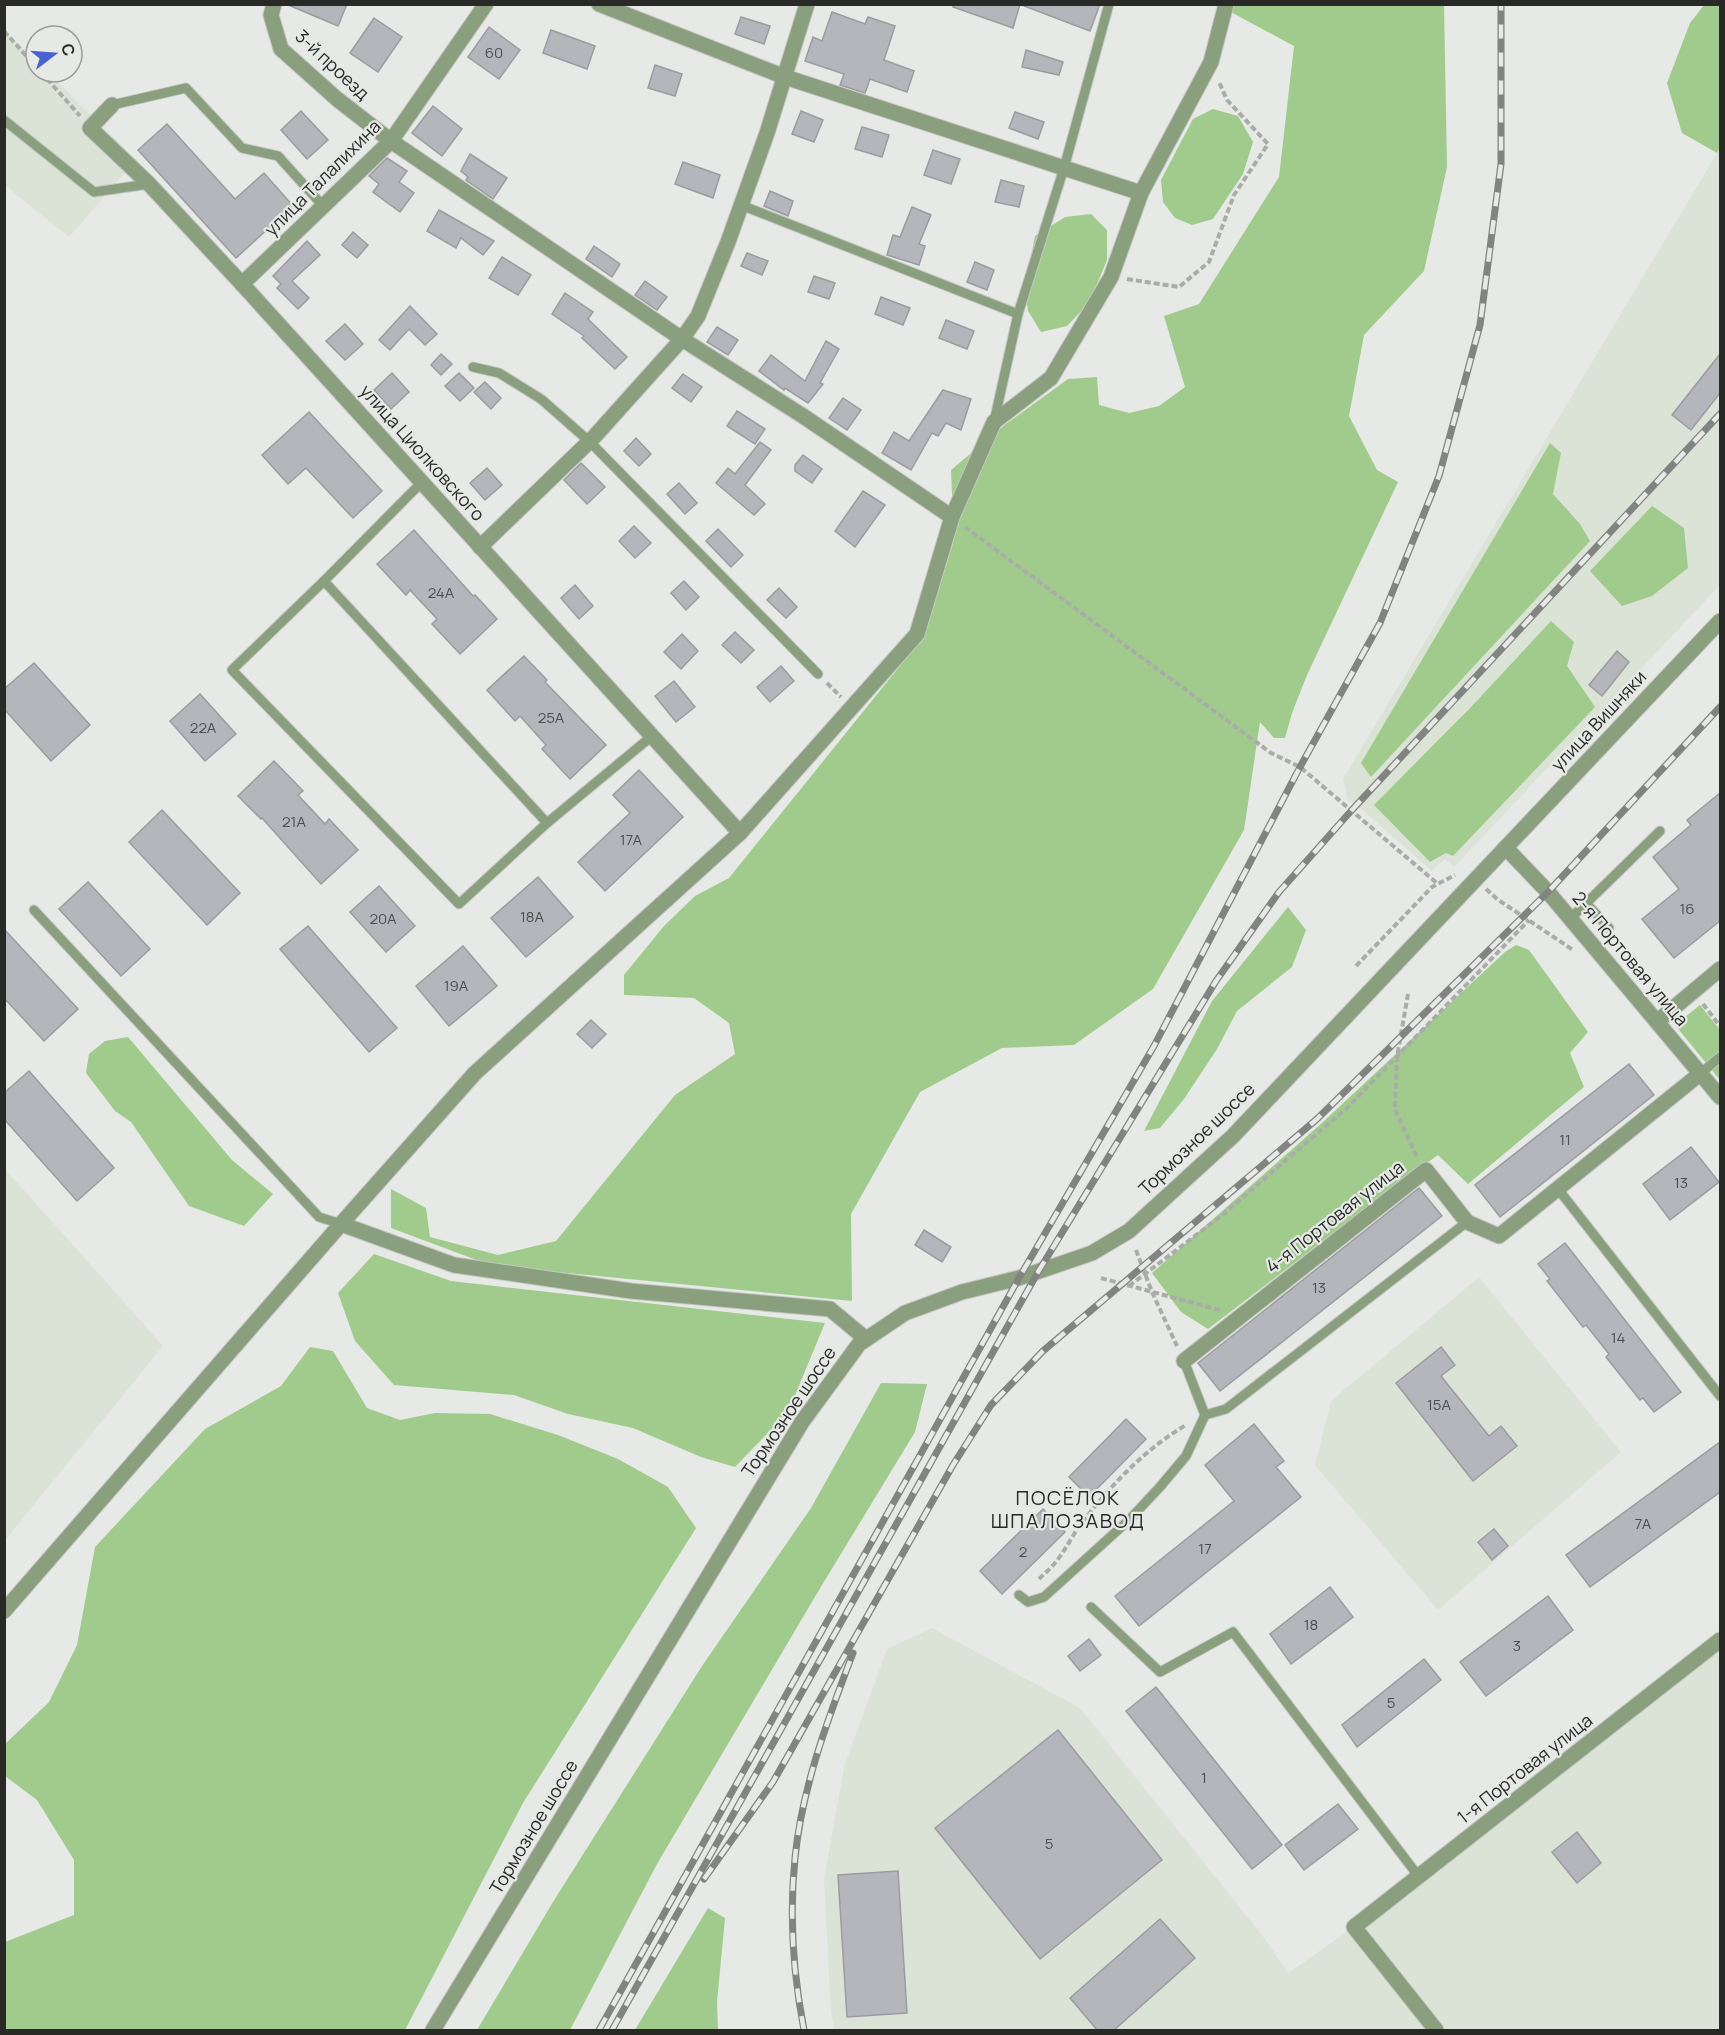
<svg xmlns="http://www.w3.org/2000/svg" width="1725" height="2035" viewBox="0 0 1725 2035" font-family="Manrope,sans-serif">
<rect width="100%" height="100%" fill="#e6e9e5"/>
<g fill="#dbe3d7">
<polygon points="4,30 36,61 36,72 47,72 136,160 69,237 5,185"/>
<polygon points="1720,148 1720,585 1454,867 1445,859 1432,871 1357,805 1348,801 1343,779"/>
<polygon points="5,1169 163,1346 5,1540 4,1540"/>
<polygon points="1479,1277 1621,1452 1438,1610 1315,1465 1331,1401"/>
<polygon points="932,1628 1080,1708 1265,1939 1288,1973 1354,1927 1720,1645 1720,2030 834,2030 831,2012 824,1880 844,1767 887,1649"/>
</g>
<g fill="#a1cb8c">
<polygon points="1227,5 1444,5 1447,167 1424,271 1364,335 1349,416 1377,470 1398,482 1307,675 1292,713 1285,738 1274,738 1260,722 1244,830 1153,989 1074,1045 1002,1048 920,1092 851,1214 852,1301 557,1272 498,1268 391,1228 391,1189 426,1208 430,1237 498,1255 556,1241 675,1095 735,1054 729,1023 694,998 624,995 624,975 664,926 695,896 729,878 924,636 954,540 951,470 1006,424 1068,379 1097,377 1099,405 1129,413 1159,406 1185,387 1164,316 1199,304 1279,177 1294,46 1227,10"/>
<polygon points="1704,5 1720,5 1720,148 1717,153 1682,133 1667,83 1690,23"/>
<polygon points="1213,109 1238,116 1253,142 1243,174 1213,219 1192,225 1175,218 1163,202 1161,180 1193,119"/>
<polygon points="1091,214 1107,230 1107,260 1089,303 1067,326 1041,332 1028,311 1025,288 1035,236 1065,217"/>
<polygon points="1550,443 1561,453 1553,494 1580,524 1590,541 1371,777 1361,763"/>
<polygon points="1652,506 1684,528 1688,568 1652,596 1622,606 1590,571"/>
<polygon points="1551,621 1574,642 1567,666 1595,707 1453,856 1446,853 1430,862 1374,805 1472,706"/>
<polygon points="1288,907 1306,930 1292,967 1237,1011 1217,1049 1184,1099 1160,1128 1144,1131 1212,1001"/>
<polygon points="1516,945 1529,950 1588,1032 1570,1053 1584,1087 1468,1184 1438,1155 1379,1198 1208,1329 1181,1312 1152,1273 1323,1122 1505,952"/>
<polygon points="1700,1005 1720,1030 1720,1080 1675,1025"/>
<polygon points="128,1037 232,1160 273,1194 244,1226 189,1206 131,1122 115,1111 86,1073 89,1054 105,1041"/>
<polygon points="374,1254 451,1281 825,1323 788,1412 735,1467 701,1457 633,1428 568,1414 514,1395 394,1385 355,1341 338,1293"/>
<polygon points="310,1347 333,1351 367,1408 400,1420 435,1413 490,1414 558,1435 618,1459 668,1487 696,1528 523,1803 405,2030 5,2030 5,1942 74,1915 74,1860 37,1800 5,1776 5,1744 49,1702 77,1645 95,1547 205,1429 281,1386"/>
<polygon points="881,1383 927,1384 915,1432 819,1590 657,1864 570,2030 477,2030 553,1902 702,1666 811,1508"/>
<polygon points="708,1908 725,1918 717,2002 718,2030 635,2030"/>
</g>
<g fill="#b4b6bb" stroke="#9a9ca1" stroke-width="1.5">
<polygon points="286,4 347,4 338,26"/>
<polygon points="953,4 1020,4 1013,28 953,7"/>
<polygon points="1024,4 1100,4 1090,31 1024,6"/>
<polygon points="832,12 865,24 868,17 895,26 884,60 914,71 907,92 870,79 865,93 840,85 844,74 805,61 813,37 822,41"/>
<polygon points="741,17 770,26 764,44 735,34"/>
<polygon points="374,18 402,37 378,72 350,53"/>
<polygon points="489,27 520,50 499,79 468,57"/>
<polygon points="551,30 595,46 587,69 543,53"/>
<polygon points="1026,50 1063,62 1059,75 1022,67"/>
<polygon points="655,65 682,74 675,96 648,88"/>
<polygon points="433,106 462,129 442,156 412,133"/>
<polygon points="301,111 328,140 307,159 281,130"/>
<polygon points="801,111 823,120 814,142 792,134"/>
<polygon points="1015,112 1044,122 1038,139 1009,128"/>
<polygon points="167,124 235,199 264,173 293,206 236,258 138,150"/>
<polygon points="862,127 889,135 882,157 855,149"/>
<polygon points="933,150 960,159 951,184 924,175"/>
<polygon points="470,154 507,178 493,199 466,180 468,177 461,171"/>
<polygon points="387,158 407,171 399,182 414,193 400,212 373,192 379,184 369,176"/>
<polygon points="683,162 720,175 713,198 675,184"/>
<polygon points="1001,180 1024,186 1019,207 995,202"/>
<polygon points="770,191 793,201 788,216 764,206"/>
<polygon points="912,207 931,215 919,244 925,246 919,265 887,255 893,235 900,237"/>
<polygon points="439,210 446,214 494,241 483,255 461,238 456,248 427,231"/>
<polygon points="353,232 368,245 357,258 342,245"/>
<polygon points="307,241 320,255 292,281 309,298 298,309 277,288 281,284 273,276"/>
<polygon points="594,246 620,264 612,277 586,259"/>
<polygon points="747,253 768,261 762,275 741,266"/>
<polygon points="502,257 531,275 518,295 489,278"/>
<polygon points="975,262 994,270 987,290 967,282"/>
<polygon points="814,276 835,283 829,299 808,292"/>
<polygon points="645,281 667,297 657,310 635,295"/>
<polygon points="565,293 593,312 588,319 627,357 615,369 582,338 584,336 552,314"/>
<polygon points="881,297 910,308 903,325 875,314"/>
<polygon points="410,306 437,334 425,345 409,329 390,350 379,340"/>
<polygon points="946,320 974,331 967,349 939,338"/>
<polygon points="345,324 363,344 345,360 326,341"/>
<polygon points="717,327 738,340 728,355 707,342"/>
<polygon points="826,341 839,349 820,383 823,384 808,403 785,388 784,390 759,371 771,355 805,381"/>
<polygon points="441,354 452,364 441,375 431,365"/>
<polygon points="1720,354 1720,393 1691,430 1672,415"/>
<polygon points="392,373 409,392 391,409 374,390"/>
<polygon points="459,373 474,388 460,401 445,386"/>
<polygon points="683,374 702,387 691,402 672,388"/>
<polygon points="485,382 501,398 491,409 474,392"/>
<polygon points="943,390 971,399 961,430 946,423 938,436 932,433 911,470 882,453 894,432 909,441"/>
<polygon points="843,398 861,410 847,430 829,418"/>
<polygon points="737,411 765,429 755,444 727,426"/>
<polygon points="309,412 382,491 353,518 306,468 288,484 262,455"/>
<polygon points="636,438 651,454 639,466 624,451"/>
<polygon points="760,442 771,450 745,485 765,504 754,515 716,483 728,468 735,474"/>
<polygon points="803,455 822,469 812,483 795,471 795,465"/>
<polygon points="581,463 605,487 587,504 564,480"/>
<polygon points="487,468 502,485 485,500 470,483"/>
<polygon points="679,483 697,503 685,514 667,494"/>
<polygon points="863,491 885,505 855,547 835,531"/>
<polygon points="634,526 651,543 635,558 619,541"/>
<polygon points="718,529 743,555 731,567 706,541"/>
<polygon points="414,530 473,596 475,595 497,619 460,654 432,624 437,619 410,590 406,595 377,564"/>
<polygon points="684,581 699,597 686,610 671,593"/>
<polygon points="575,585 593,606 579,619 561,598"/>
<polygon points="779,588 797,607 786,618 767,600"/>
<polygon points="735,632 754,650 741,663 722,645"/>
<polygon points="682,634 698,651 681,669 664,652"/>
<polygon points="1617,651 1629,662 1602,696 1589,685"/>
<polygon points="524,656 547,680 545,682 606,745 570,779 542,749 546,745 520,716 515,721 487,690"/>
<polygon points="34,663 90,725 51,761 4,709 4,689"/>
<polygon points="781,666 794,681 770,702 757,687"/>
<polygon points="674,681 695,707 676,722 655,696"/>
<polygon points="200,694 236,734 205,761 170,721"/>
<polygon points="274,761 303,791 298,795 325,824 329,819 358,850 321,884 262,818 261,819 238,796"/>
<polygon points="639,770 683,817 605,891 578,862 630,813 613,795"/>
<polygon points="1720,793 1720,921 1674,958 1642,919 1679,889 1653,857 1691,825 1687,820"/>
<polygon points="162,810 240,893 207,925 129,842"/>
<polygon points="538,877 573,917 526,957 491,918"/>
<polygon points="88,882 150,949 121,976 59,909"/>
<polygon points="379,886 415,926 386,952 350,912"/>
<polygon points="308,926 397,1028 369,1052 280,949"/>
<polygon points="4,929 78,1009 44,1041 4,998"/>
<polygon points="463,946 497,986 449,1026 416,986"/>
<polygon points="591,1020 606,1034 592,1048 577,1034"/>
<polygon points="1629,1064 1654,1095 1500,1217 1475,1185"/>
<polygon points="29,1071 114,1168 77,1201 4,1119 4,1093"/>
<polygon points="1691,1147 1719,1182 1670,1220 1643,1184"/>
<polygon points="1419,1188 1442,1216 1220,1391 1198,1363"/>
<polygon points="924,1230 951,1247 942,1262 915,1245"/>
<polygon points="1565,1243 1681,1392 1654,1412 1643,1398 1640,1400 1606,1357 1609,1354 1586,1325 1583,1327 1547,1281 1550,1279 1538,1264"/>
<polygon points="1441,1347 1455,1365 1441,1376 1489,1436 1501,1426 1517,1446 1473,1481 1396,1383"/>
<polygon points="1126,1419 1146,1439 1089,1497 1069,1477"/>
<polygon points="1254,1424 1284,1461 1276,1467 1301,1497 1139,1626 1115,1596 1234,1501 1205,1465"/>
<polygon points="1720,1442 1720,1492 1590,1587 1566,1555"/>
<polygon points="1043,1509 1065,1532 1002,1594 980,1571"/>
<polygon points="1494,1529 1508,1546 1492,1560 1478,1542"/>
<polygon points="1330,1587 1353,1617 1291,1664 1270,1634"/>
<polygon points="1548,1596 1573,1630 1486,1696 1460,1662"/>
<polygon points="1089,1639 1101,1655 1080,1671 1068,1656"/>
<polygon points="1424,1659 1441,1680 1357,1747 1342,1725"/>
<polygon points="1156,1687 1282,1845 1252,1869 1126,1711"/>
<polygon points="1058,1730 1162,1860 1040,1959 935,1828"/>
<polygon points="1338,1804 1358,1829 1304,1870 1285,1845"/>
<polygon points="1577,1832 1601,1863 1577,1883 1552,1852"/>
<polygon points="898,1871 907,2013 847,2017 838,1875"/>
<polygon points="1160,1919 1195,1958 1113,2031 1098,2031 1070,1998"/>
</g>
<g fill="none" stroke-linecap="round" stroke-linejoin="round">
<g stroke="#c4c7c3" stroke-width="11">
<g id="service">
<polyline points="112,105 186,88 242,148 278,156 323,206"/>
<polyline points="4,120 94,192 149,184"/>
<polyline points="741,205 1018,314 994,422"/>
<polyline points="1018,314 1064,168 1109,4"/>
<polyline points="473,367 499,373 541,399 590,442 818,674"/>
<polyline points="422,482 324,581 547,823 652,736"/>
<polyline points="324,581 232,670 459,904 547,823"/>
<polyline points="1586,903 1609,928"/>
<polyline points="34,910 319,1217 341,1224"/>
<polyline points="1571,918 1660,831"/>
<polyline points="1701,1073 1720,1057"/>
<polyline points="1558,1189 1720,1396"/>
<polyline points="1205,1415 1226,1409 1467,1222"/>
<polyline points="1019,1595 1028,1602 1044,1597 1129,1520 1159,1488 1186,1456 1205,1415 1184,1361"/>
<polyline points="1091,1607 1160,1672 1233,1632 1419,1877"/>
</g>
</g>
<g stroke="#c4c7c3" stroke-width="17">
<g id="minor">
<polyline points="274,4 271,15 281,49 337,99 391,141 682,339 803,416 952,517"/>
<polyline points="599,4 785,77 1141,193"/>
<polyline points="112,105 90,128 149,184 242,284 740,833"/>
<polyline points="242,284 391,141 486,4"/>
<polyline points="480,547 594,437 682,339 698,316 728,242 767,133 807,4"/>
<polyline points="1506,848 1548,892 1720,1097"/>
<polyline points="1658,1021 1720,969"/>
<polyline points="341,1224 454,1265 631,1291 830,1309 866,1339"/>
<polyline points="1184,1361 1426,1170 1467,1222 1499,1236 1701,1073"/>
<polyline points="4,1611 341,1224 475,1073 740,833 917,634 952,517 994,422 1051,378 1111,277 1141,193 1211,62 1226,4"/>
<polyline points="1436,2030 1354,1927 1720,1640"/>
</g>
</g>
<g stroke="#c4c7c3" stroke-width="17">
<polyline id="tertiary" points="433,2030 802,1422 859,1344 905,1313 962,1292 1019,1278 1092,1253 1129,1231 1233,1136 1720,621"/>
</g>
<g stroke="#aaaca9" stroke-width="4" stroke-dasharray="6 3" stroke-linecap="butt">
<polyline points="4,31 36,67"/>
<polyline points="41,72 80,116"/>
<polyline points="1127,279 1179,287 1209,262 1234,195 1268,144 1227,100 1219,82"/>
<polyline points="965,527 1271,753 1300,767 1438,884"/>
<polyline points="827,683 841,697"/>
<polyline points="1486,889 1497,899 1573,950"/>
<polyline points="1356,966 1432,887 1455,875"/>
<polyline points="1408,994 1397,1057 1395,1110 1417,1157"/>
<polyline points="1703,1004 1720,1026"/>
<polyline points="1136,1250 1152,1292 1177,1346"/>
<polyline points="1101,1278 1223,1311"/>
<polyline points="1129,1286 1220,1217 1348,1107 1529,920"/>
<path d="M1039,1579C1044,1574 1050,1569 1055,1563C1065,1551 1072,1536 1081,1524C1110,1486 1145,1449 1186,1425"/>
</g>
<use href="#service" stroke="#899f7e" stroke-width="9"/>
<use href="#minor" stroke="#899f7e" stroke-width="15"/>
<use href="#tertiary" stroke="#899f7e" stroke-width="15"/>
<g stroke="#828481" stroke-width="7">
<g id="rail">
<polyline points="704,1879 773,1782 953,1465 991,1405 1043,1351 1317,1119 1548,892 1720,707"/>
<polyline points="599,2030 1019,1278 1154,1046 1300,767 1380,623 1439,476 1480,325 1501,164 1501,4"/>
<polyline points="612,2030 1038,1272 1216,981 1279,892 1351,811 1720,414"/>
<path d="M804,2030C793,1973 789,1916 795,1858C802,1787 828,1719 853,1653"/>
</g>
</g>
<use href="#rail" stroke="#e6e9e5" stroke-width="4.5" stroke-dasharray="14" stroke-linecap="butt"/>
</g>
<g text-anchor="middle" stroke-width="4.5" stroke-linejoin="round" paint-order="stroke">
<g font-size="15" fill="#4c4d4d">
<text x="494" y="58">60</text>
<text x="441" y="598">24А</text>
<text x="551" y="723">25А</text>
<text x="203" y="733">22А</text>
<text x="294" y="827">21А</text>
<text x="631" y="845">17А</text>
<text x="1687" y="914">16</text>
<text x="532" y="922">18А</text>
<text x="383" y="924">20А</text>
<text x="456" y="991">19А</text>
<text x="1565" y="1145">11</text>
<text x="1681" y="1188">13</text>
<text x="1319" y="1293">13</text>
<text x="1618" y="1343">14</text>
<text x="1439" y="1410">15А</text>
<text x="1643" y="1529">7А</text>
<text x="1205" y="1554">17</text>
<text x="1023" y="1557">2</text>
<text x="1311" y="1630">18</text>
<text x="1517" y="1651">3</text>
<text x="1391" y="1708">5</text>
<text x="1204" y="1783">1</text>
<text x="1049" y="1849">5</text>
</g>
<g font-size="18" fill="#292a28" stroke="#e6e9e5">
<text transform="translate(332 65) rotate(43)" y="6">3-й проезд</text>
<text transform="translate(323 178) rotate(-45)" y="6">улица Талалихина</text>
<text transform="translate(422 453) rotate(48)" y="6">улица Циолковского</text>
<text transform="translate(1599 721) rotate(-47)" y="6">улица Вишняки</text>
<text transform="translate(1630 959) rotate(50)" y="6">2-я Портовая улица</text>
<text transform="translate(1197 1139) rotate(-44)" y="6">Тормозное шоссе</text>
<text transform="translate(1335 1217) rotate(-38)" y="6">4-я Портовая улица</text>
<text transform="translate(789 1412) rotate(-56)" y="6">Тормозное шоссе</text>
<text transform="translate(1525 1769) rotate(-38)" y="6">1-я Портовая улица</text>
<text transform="translate(534 1827) rotate(-59)" y="6">Тормозное шоссе</text>
</g>
<g font-size="20" letter-spacing="1.5" fill="#292a28" stroke="#e6e9e5">
<text x="1068" y="1505">ПОСЁЛОК<tspan x="1068" dy="23">ШПАЛОЗАВОД</tspan></text>
</g>
</g>
<rect width="1725" height="2035" fill="none" stroke="#292a28" stroke-width="12"/>
<g transform="translate(54 54) rotate(73)"><circle r="28" fill="#e6e9e5" stroke="#9a9d99" stroke-width="1.5"/>
<path d="M0-4.5L10 22L0 15L-10 22Z" fill="#4861d5"/>
<text y="-9" font-size="16" font-weight="bold" text-anchor="middle" fill="#292a28">С</text>
</g>
</svg>
